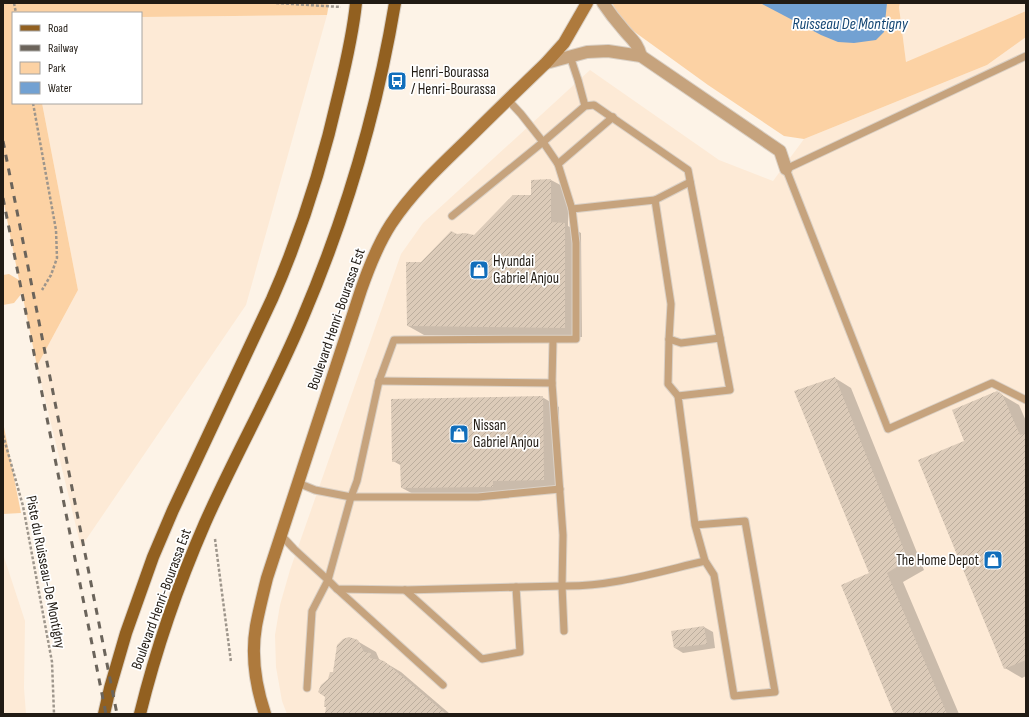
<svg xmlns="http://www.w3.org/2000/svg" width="1029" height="717" viewBox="0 0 1029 717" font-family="'Sofia Sans Condensed',sans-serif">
<defs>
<pattern id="building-hatch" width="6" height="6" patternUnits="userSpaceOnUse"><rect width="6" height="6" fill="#dccbb9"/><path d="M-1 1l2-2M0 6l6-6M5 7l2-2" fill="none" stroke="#bcae9e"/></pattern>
</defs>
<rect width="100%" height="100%" fill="#fdf3e7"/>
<g fill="#fdead6">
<polygon points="900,3 1026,3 1026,11 906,63 899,7"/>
<polygon points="327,15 246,305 81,547 37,366 78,290 42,103 141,103 141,17"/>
<polygon points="1026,37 1026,714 287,714 282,701 276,667 275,635 280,605 290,570 401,254 423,223 590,70 719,160 773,181 804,139 987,65"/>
<polygon points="3,554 25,621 24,688 26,714 3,714"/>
</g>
<g fill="#fcd2a4">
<polygon points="3,3 329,3 327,15 141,17 141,13 13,13 13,103 42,103 78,290 37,366 22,293 14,303 3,305 3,275 9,274 19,280 3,199"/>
<polygon points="612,3 900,3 899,7 906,62 1026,11 1026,37 987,65 804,139 784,136 708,85 625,25"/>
<polygon points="3,422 21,513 3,514"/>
</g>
<polygon fill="#72a1d2" points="760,3 887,3 884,32 876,40 854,43 838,42 821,35"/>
<g fill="#0003">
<polygon points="551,180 568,189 568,226 581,233 582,337 424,335 408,326 422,263 457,235 474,236 532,196 532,181"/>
<polygon points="835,378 851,388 924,570 903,582 959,714 895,714"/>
<polygon points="1002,395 1019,405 1026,421 1026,676 1022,678 1005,668 965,441"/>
<polygon points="542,397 559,407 560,489 510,490 510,496 419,497 402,488 402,466 393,461"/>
<polygon points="704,627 713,632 715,648 683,653 675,648 672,632"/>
<polygon points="352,638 376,652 379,659 401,672 450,714 326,714 329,680 334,673 344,640"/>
</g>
<g fill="url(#building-hatch)">
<polygon points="551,179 551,222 565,223 565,328 407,326 406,262 421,262 451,231 457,234 465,233 474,235 513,195 531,195 531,180"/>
<polygon points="835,377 908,560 887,573 947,714 894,714 841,585 869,573 794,391"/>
<polygon points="997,391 1002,394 1020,435 1026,433 1026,660 1004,669 918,460 964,441 952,410"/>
<polygon points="543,396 544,480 493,481 493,487 401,488 400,461 392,462 391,399"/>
<polygon points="704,626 707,644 674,648 671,631"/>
<polygon points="349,637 358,640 364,652 371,653 370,658 384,661 446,714 325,714 326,707 324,707 325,697 318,692 321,685 328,679 330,672 333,672 337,645 343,639"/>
</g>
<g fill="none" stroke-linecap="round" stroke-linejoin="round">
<g stroke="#dad0c5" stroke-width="9">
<g id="lane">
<polyline points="570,56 578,80 585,106"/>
<polyline points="1026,56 786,169 888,429 992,383 1026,400"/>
<polyline points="508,100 521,114 543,142 585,106 594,105 688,170 730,390 678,396 695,525 705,561 714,575 734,696 775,692 745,521 695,525"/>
<polyline points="558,164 613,117"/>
<polyline points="655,200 690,182"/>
<polyline points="452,216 543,142 558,164 572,209 655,200 671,304 669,339 668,384 678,396"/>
<polyline points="669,339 681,343 720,338"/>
<polyline points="553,340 552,383 563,535 562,586 564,631"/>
<polyline points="379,381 552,383"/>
<polyline points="298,483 315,490 351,497 478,497 560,489"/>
<polyline points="281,535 294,549 328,580 351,497 357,481 379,381 394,340 576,339 576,243 572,209"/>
<polyline points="337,589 443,685"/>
<polyline points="405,590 482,659 520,652 516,587"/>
<path d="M307,688L312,611L328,580L337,589L405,590L562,586C611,587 658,572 705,561"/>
</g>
</g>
<g stroke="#dad0c5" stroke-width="14">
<g id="street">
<path d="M603,3C609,12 616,21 623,29C632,40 637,42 641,56"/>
<polyline points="546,63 587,52 608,51 641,56 780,151 786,169"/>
</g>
</g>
<g stroke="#dad0c5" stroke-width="14">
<path id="secondary" d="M265,714C256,687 251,655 256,626C259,610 263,594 267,578L361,290C369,267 378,244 391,224C412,192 440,166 467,140C493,114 519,89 546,63L564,43L587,3"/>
</g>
<g stroke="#dad0c5" stroke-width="14">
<g id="primary">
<path d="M104,714L110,688L126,633L153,557L173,510L272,299C301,233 323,163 339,92C346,63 353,33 356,3"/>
<path d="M140,714C156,649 178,585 205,523C236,453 274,387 303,317C346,216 377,111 395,3"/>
</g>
</g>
<g stroke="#9e968c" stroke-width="2.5" stroke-dasharray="3 2" stroke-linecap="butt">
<polyline points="14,3 16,13"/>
<polyline points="276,3 341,7"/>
<polyline points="33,103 56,230 57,258 51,275 42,290"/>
<polyline points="3,435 23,506 52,662 54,714"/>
<polyline points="215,539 231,662"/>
</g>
<use href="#lane" stroke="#c6a37d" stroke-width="7"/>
<use href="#street" stroke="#c6a37d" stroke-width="12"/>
<use href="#secondary" stroke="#ae7a3d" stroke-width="12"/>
<use href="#primary" stroke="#926020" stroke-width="12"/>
<g stroke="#6b645b" stroke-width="3" stroke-dasharray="7 7" stroke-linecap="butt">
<polyline points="3,141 117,714"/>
<polyline points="3,198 106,714"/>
</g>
</g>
<defs>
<g id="bus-square" transform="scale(1)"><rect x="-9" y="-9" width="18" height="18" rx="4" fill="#116ebb" stroke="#fff"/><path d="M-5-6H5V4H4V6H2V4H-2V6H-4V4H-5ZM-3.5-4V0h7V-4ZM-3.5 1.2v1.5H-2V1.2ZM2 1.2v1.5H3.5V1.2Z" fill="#fff"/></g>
<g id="shop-square" transform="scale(1)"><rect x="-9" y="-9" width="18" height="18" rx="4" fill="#116ebb" stroke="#fff"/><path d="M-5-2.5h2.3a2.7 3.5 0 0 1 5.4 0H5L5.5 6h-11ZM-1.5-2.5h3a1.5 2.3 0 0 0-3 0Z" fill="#fff"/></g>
</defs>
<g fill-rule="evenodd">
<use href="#bus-square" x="397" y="81"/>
<use href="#shop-square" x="479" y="270"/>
<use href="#shop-square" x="459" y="434"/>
<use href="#shop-square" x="993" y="560"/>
</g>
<g text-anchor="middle" stroke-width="3.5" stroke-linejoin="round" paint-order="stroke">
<g font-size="15" fill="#211b14" stroke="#fff" text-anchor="start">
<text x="411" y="77">Henri-Bourassa<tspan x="411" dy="17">/ Henri-Bourassa</tspan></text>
<text x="493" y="266">Hyundai<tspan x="493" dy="17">Gabriel Anjou</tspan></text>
<text x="473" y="430">Nissan<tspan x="473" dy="17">Gabriel Anjou</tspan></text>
<text x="979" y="565" text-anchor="end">The Home Depot</text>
</g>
<g font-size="15" fill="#211b14" stroke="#fff">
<text transform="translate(336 319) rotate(-71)" y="5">Boulevard Henri-Bourassa Est</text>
<text transform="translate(46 572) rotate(79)" y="5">Piste du Ruisseau-De Montigny</text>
<text transform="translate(161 599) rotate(-70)" y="5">Boulevard Henri-Bourassa Est</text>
</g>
<g font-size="16" font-style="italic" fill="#124573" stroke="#fff">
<text x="850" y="29">Ruisseau De Montigny</text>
</g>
</g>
<rect width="1029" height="717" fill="none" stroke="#211b14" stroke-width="8"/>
<rect x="12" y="12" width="130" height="92" fill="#ffffff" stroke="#a6a4a1"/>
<rect x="20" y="25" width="20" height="6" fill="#926020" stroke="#a6a4a1"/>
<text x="48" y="32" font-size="12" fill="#211b14">Road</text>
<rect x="20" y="45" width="20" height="6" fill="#6b645b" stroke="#a6a4a1"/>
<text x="48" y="52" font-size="12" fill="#211b14">Railway</text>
<rect x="20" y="62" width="20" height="12" fill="#fcd2a4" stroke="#a6a4a1"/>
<text x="48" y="72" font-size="12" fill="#211b14">Park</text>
<rect x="20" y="82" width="20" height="12" fill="#72a1d2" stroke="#a6a4a1"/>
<text x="48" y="92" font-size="12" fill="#211b14">Water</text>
</svg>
